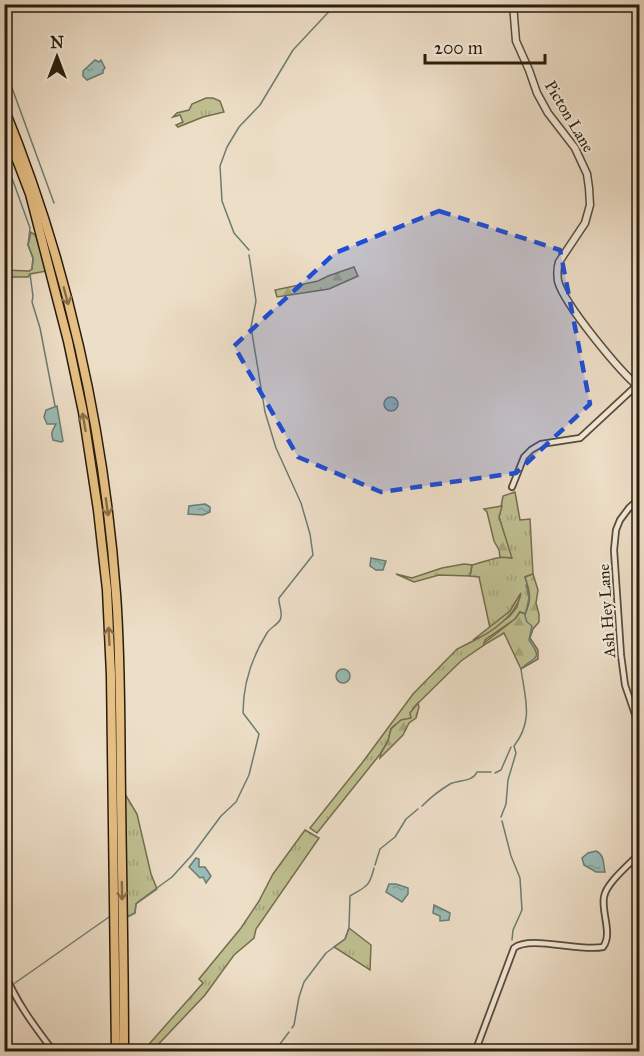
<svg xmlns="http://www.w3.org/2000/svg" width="644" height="1056" viewBox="0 0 644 1056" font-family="'IM FELL Great Primer',serif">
<defs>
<pattern id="grass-tufts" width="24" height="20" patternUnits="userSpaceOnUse" patternTransform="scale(1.5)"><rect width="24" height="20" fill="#bfbf91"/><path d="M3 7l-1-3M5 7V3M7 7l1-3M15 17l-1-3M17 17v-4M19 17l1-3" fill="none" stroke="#a4a47c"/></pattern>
<pattern id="forest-firs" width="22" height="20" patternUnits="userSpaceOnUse" patternTransform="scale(1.5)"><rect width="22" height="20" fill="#bfbf91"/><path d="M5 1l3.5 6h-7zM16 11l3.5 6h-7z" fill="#a4a47c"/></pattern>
<pattern id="water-ripples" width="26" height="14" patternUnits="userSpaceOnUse" patternTransform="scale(1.5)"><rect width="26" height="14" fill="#99bcb7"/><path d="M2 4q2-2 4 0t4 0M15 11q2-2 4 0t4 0" fill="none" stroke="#84a19c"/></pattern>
</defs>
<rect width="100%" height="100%" fill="#eddec7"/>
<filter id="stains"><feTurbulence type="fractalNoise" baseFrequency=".00333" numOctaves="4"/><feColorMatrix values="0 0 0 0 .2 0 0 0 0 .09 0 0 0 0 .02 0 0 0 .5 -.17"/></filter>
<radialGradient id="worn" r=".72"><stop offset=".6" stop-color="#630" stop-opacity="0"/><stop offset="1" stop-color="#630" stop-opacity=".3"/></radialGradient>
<g fill="url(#grass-tufts)" stroke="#746e4e" stroke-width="1.5">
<polygon points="206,98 213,98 220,101 224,112 203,117 178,127 176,125 183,122 180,115 173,117 177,113 189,110 192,104"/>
<polygon points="31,232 36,236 47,271 30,274 28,277 5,277 4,270 29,271 32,269 33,258 28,245"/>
<path d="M515,492L520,520L530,519L533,574L525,577C531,592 531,600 525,614L520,612L515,619L485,640L484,645L461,661L413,708L411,718L395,725L391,729L388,741L381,753L317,833L310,828L362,763L413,694L457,649L475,640L510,616L517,607L520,595L510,611L490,628L479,577L470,576L472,565C485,562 499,555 511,558L499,517L503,496Z"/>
<polygon points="125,794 137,814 151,874 157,889 136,904 135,913 127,917"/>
<polygon points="305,830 319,838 256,929 254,938 234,955 205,995 152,1051 143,1051 203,983 199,979 241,928 259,901 273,874"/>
<polygon points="349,928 371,945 370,970 334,947 345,939"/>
</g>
<g fill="url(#forest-firs)" stroke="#746e4e" stroke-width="1.5">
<polygon points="354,267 358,276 329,289 277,297 275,290 318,281 328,276"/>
<polygon points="502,506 499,517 512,558 500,557 499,550 494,541 487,512 484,509"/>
<polygon points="464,564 472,565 470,576 439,575 414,582 396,574 412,578 442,568"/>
<path d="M533,574L538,590L536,603L539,614V622L533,629L530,638L538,650V659L521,669L504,633L484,645V643L515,619L520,612L525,614C532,600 530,592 525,577Z"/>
<path d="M521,593C518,613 491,634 473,640L510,611Z"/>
<polygon points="418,703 419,707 416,718 409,723 403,735 380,758 381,753 388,741 391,729 401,720 411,718 410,713"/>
</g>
<g fill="url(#water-ripples)" stroke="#6c7c73" stroke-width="1.5">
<polygon points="95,60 99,62 101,60 105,68 103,70 103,73 87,80 83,76 83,71"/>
<circle cx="391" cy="404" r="7"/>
<path d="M57,406L63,441L61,442L53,440C50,432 53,430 56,424H47L44,417L46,410Z"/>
<polygon points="205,504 210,507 210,512 203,515 188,514 189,506"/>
<polygon points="371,558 386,561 383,570 376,570 370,566"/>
<circle cx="343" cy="676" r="7"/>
<path d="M596,851C605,855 603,864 605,872H596L584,865L582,858L588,853Z"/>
<polygon points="196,858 199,859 199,867 205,867 211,876 206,883 203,877 200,878 189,867"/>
<polygon points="389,884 396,884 408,888 408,894 402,902 386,892"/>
<polygon points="434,905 450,913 449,920 440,921 440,916 433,913"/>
</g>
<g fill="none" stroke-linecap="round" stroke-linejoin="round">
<g stroke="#6c7c73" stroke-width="1.5">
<polyline points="4,66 54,203"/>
<polyline points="4,156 30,228 28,245 33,258 32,269"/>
<polyline points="249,250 234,233 222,201 220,166 227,147 239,127 260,105 293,50 336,4"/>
<polyline points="30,274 33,296 32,302 40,328 55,406"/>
<polyline points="495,773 501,770 511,747"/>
<path d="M422,806C430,798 440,790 450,784C459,779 472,783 477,772H491"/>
<path d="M501,817L506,804L508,780L516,753L514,746C534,720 525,699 521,669C534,656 544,661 529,640L532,626L527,622L525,616L529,598L526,585"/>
<polyline points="502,821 511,856 520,878 522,910 513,930 512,940"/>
<polyline points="375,865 380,849 395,837 406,819 418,809"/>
<path d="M127,917L135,913L136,904L139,901L172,877L192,855L221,816L236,802L249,775L259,734L243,713C243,685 252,657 267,633C270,628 277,625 280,620C284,613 278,605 279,598L313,555L310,534L301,503L276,448L265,412L251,327L256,301L249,255"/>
<polyline points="15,983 109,917"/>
<polyline points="4,986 6,990 4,992"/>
<path d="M292,1028L294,1025L299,997L304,982L326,953L345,939L349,928L350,896C366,886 369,888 374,868"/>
<polyline points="274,1052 289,1032"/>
</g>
<g stroke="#594c3b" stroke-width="8">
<g id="minor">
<polyline points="512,487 524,457 531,450 541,444 580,438 636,386"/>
<polyline points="640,498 629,508 620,520 616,530 614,550 621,655 625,685 640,729"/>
<path d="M4,971C15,1001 35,1027 54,1052"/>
<path d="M475,1052L514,948C530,935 579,952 603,947C613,934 601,912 604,897C606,883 630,864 640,853"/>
</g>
</g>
<g stroke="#594c3b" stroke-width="9">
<path id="tertiary" d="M513,4L516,41L529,70L537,93L548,113L575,148L587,174L589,188L590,205L585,223L559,262C557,268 557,274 558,281C564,304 620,372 640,388"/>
</g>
<g stroke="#281c0c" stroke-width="11">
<g id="motorway">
<path d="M4,108C67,262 104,429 116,594C121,661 120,729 121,796C122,881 124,966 124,1052"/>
<polyline points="4,126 30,194 68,341 83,412 98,510 107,590 111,675 116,1052"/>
</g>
</g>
<use href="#minor" stroke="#f3eadb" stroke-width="4.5"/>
<use href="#tertiary" stroke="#f3eadb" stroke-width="6"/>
<use href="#motorway" stroke="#e6bf84" stroke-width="8"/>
</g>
<defs><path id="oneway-shaft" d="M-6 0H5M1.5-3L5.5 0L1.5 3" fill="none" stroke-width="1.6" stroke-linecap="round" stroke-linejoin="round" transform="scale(1.5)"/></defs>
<g stroke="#876e48">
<use href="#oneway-shaft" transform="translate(66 296) rotate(75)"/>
<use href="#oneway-shaft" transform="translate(84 422) rotate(-100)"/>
<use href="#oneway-shaft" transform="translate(107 507) rotate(82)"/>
<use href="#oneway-shaft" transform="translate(109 636) rotate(-93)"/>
<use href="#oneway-shaft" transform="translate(122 891) rotate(89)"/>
</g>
<path fill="#1d4ed8" fill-opacity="0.2" stroke="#1d4ed8" stroke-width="4.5" stroke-dasharray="12 8" stroke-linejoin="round" d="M439,211L560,250L590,404L516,473L381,492L298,457L234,346L335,253Z"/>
<g text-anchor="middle" stroke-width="4.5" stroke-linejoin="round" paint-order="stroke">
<g font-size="16" fill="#281c0c" stroke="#f3eadb">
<text transform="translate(570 116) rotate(59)" y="6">Picton Lane</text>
<text transform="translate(606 611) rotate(-94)" y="6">Ash Hey Lane</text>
</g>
</g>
<rect width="644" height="1056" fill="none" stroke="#eddec7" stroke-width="24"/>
<rect x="6" y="6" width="632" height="1044" fill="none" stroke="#281c0c" stroke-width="3"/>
<rect x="12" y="12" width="620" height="1032" fill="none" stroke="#281c0c" stroke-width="1.5"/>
<g transform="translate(57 57)" stroke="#f3eadb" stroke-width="4.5" paint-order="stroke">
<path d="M0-4.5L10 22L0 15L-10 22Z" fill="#281c0c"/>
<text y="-9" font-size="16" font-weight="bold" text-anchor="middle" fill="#281c0c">N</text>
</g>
<path d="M425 54v9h120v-9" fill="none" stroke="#281c0c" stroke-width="3"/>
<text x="434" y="54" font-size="18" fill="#281c0c" stroke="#f3eadb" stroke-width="4.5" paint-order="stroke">200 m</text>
<rect width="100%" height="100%" filter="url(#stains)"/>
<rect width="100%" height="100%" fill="url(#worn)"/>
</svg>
